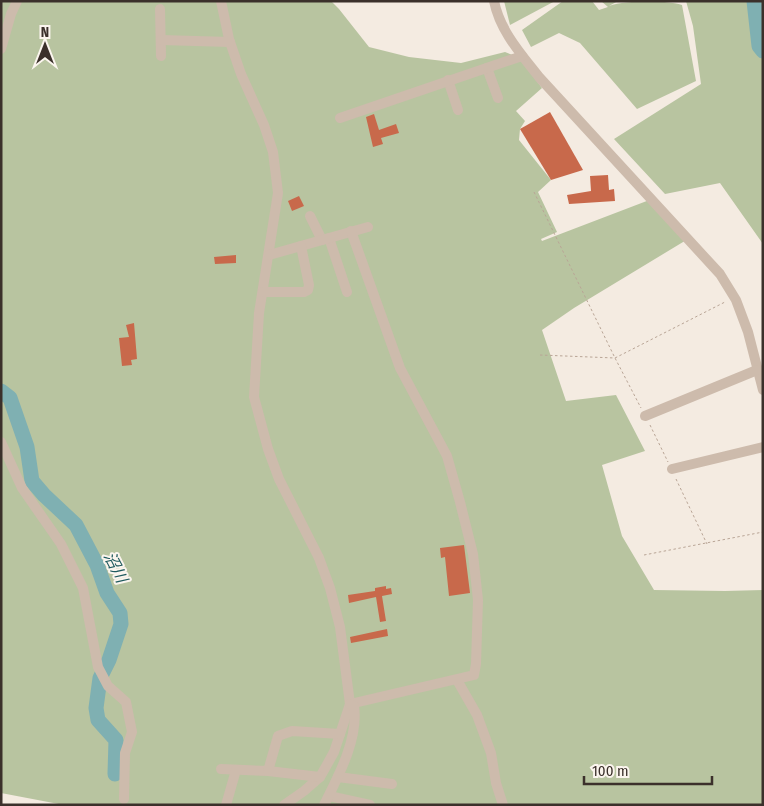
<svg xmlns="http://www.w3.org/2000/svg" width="764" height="806" viewBox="0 0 764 806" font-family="'Fira Sans Condensed','Noto Sans JP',sans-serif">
<rect width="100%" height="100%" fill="#f4ebe1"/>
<g fill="#b8c4a0">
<polygon points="1,1 331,1 339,9 369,47 409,57 461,63 505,52 520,58 542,88 516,111 525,121 520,129 519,140 551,180 538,192 557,232 541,239 542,241 652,199 688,239 574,308 542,330 566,401 616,395 645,451 602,465 622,536 654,590 725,591 763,590 763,805 64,805 1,793"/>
<polygon points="504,1 555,1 510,25"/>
<path d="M563,1H592L599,10L608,7L601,1H618L609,6C628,0 664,0 682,5L696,81L637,109L580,43L559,33L531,47L522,30Z"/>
<polygon points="686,1 763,1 763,244 720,183 665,194 614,139 701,84 693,26"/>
</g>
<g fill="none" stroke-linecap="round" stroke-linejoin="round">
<g stroke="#7fb0b2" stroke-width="15">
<polyline points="754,1 759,46 763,51"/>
<polyline points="1,391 10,398 27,447 32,481 44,495 76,525 97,565 107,593 120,613 121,624 109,660 100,678 96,708 98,720 116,740 115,774"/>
</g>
</g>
<g fill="#c8694b">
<polygon points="550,112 583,170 551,180 520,129"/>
<polygon points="374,114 379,130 396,124 399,133 381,138 383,144 373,147 366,117"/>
<polygon points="608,175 609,190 614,189 615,201 569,204 567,195 591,191 590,176"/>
<polygon points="299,196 304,206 292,211 288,201"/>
<polygon points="236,255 236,263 215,264 214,257"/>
<polygon points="134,323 137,359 131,360 132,365 122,366 119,338 129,337 126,325"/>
<polygon points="464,545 470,593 449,596 445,557 441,558 440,548"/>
<polygon points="386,586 386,589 391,588 392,594 382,596 386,621 380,622 376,597 349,603 348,595 375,591 375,588"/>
<polygon points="387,629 388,636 351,643 350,637"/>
</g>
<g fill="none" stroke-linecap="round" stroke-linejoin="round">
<g stroke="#b9a596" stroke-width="1" stroke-dasharray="2.5 2.5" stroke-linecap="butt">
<polyline points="534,192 615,358 641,408"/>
<polyline points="540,355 615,358 725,302"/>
<polyline points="650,425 668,462"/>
<polyline points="676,479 707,544"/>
<polyline points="644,555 763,532"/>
</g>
<g stroke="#cdbbac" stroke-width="10">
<polyline points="221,1 229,39 241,74 264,125 273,152 278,193 259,313 254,397 268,449 279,479 319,558 330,588 340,627 350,704 334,752 324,770 320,777 304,791 284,805"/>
<path d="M494,1C500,31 521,54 539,77L720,274L736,300L748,332L763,390"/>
<polyline points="160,9 161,56"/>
<polyline points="161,40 230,42"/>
<polyline points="1,49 11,14 17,1"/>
<polyline points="487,68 498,98"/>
<polyline points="448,80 458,110"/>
<polyline points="340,118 522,56"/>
<polyline points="310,216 322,240"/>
<polyline points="329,238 347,292"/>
<polyline points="269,255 368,227"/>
<polyline points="263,292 304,292 308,290 309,285 301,246"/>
<polyline points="645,416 757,370"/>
<polyline points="1,442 22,488 61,544 83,588 98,667 108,686 126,702 132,732 125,753 124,799"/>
<polyline points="672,469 763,447"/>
<polyline points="457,680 477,715 491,753 496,783 503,805"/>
<polyline points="350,704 474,675 476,664 478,600 473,554 460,502 447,456 400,368 351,231"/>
<polyline points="221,769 268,771"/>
<polyline points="320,777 268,771 278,736 292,731 340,734"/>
<polyline points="338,777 392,784"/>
<polyline points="329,796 370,805"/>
<polyline points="226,805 236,770"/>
<path d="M324,805C338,777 359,738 354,706L350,704"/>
</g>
</g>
<g text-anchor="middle" stroke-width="4" stroke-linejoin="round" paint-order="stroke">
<g font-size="16" font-style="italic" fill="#1f5a5e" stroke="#fbf5ee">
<text transform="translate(116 567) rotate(63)" y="6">沼川</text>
</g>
</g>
<rect width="764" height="806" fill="none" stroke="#3b302b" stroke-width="5"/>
<g transform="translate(45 45)" stroke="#fbf5ee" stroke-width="4" paint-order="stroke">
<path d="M0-4L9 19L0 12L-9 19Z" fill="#3b302b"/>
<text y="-8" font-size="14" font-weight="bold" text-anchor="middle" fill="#3b302b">N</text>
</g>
<path d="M584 776v8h128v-8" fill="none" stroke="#3b302b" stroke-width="2.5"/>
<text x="592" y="776" font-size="15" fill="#3b302b" stroke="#fbf5ee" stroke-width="4" paint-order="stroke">100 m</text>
</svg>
